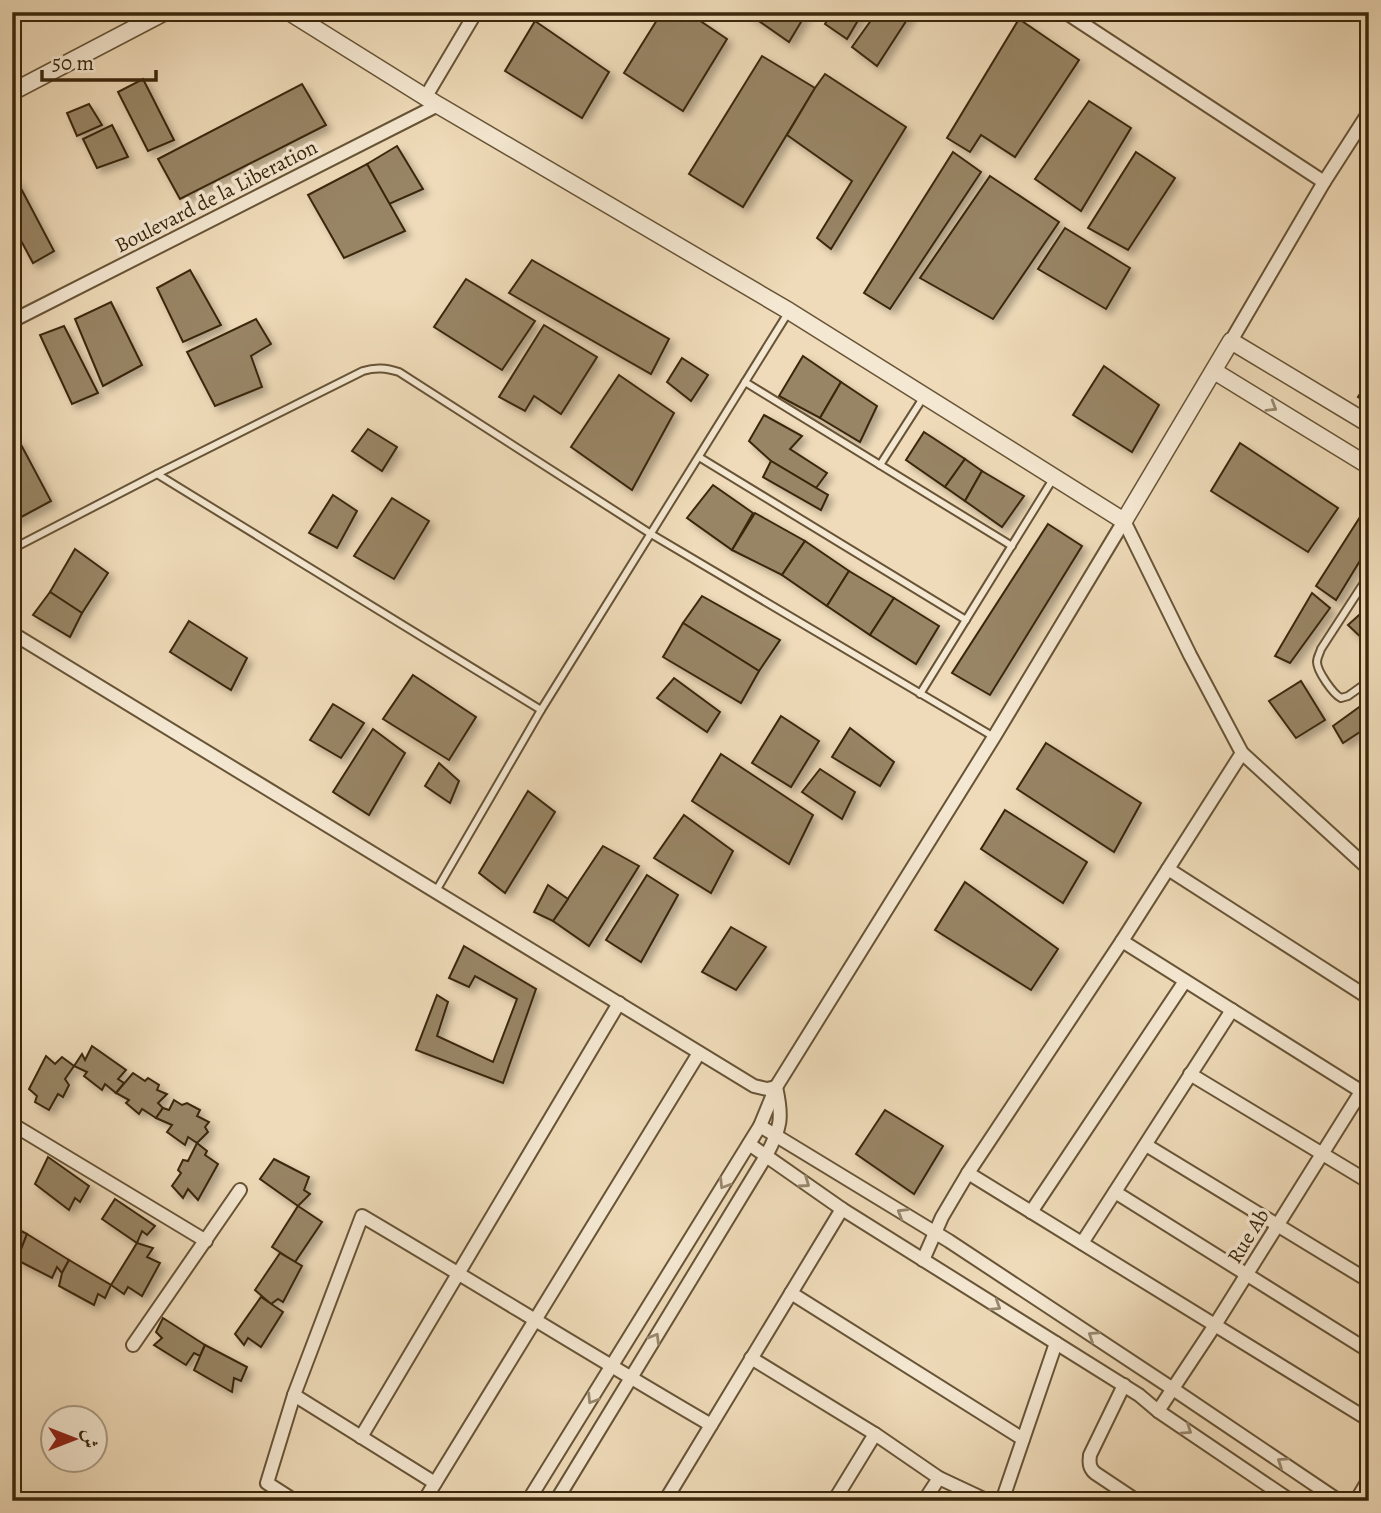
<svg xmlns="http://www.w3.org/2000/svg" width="1381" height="1513" viewBox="0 0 1381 1513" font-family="Alegreya,Amiri,serif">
<defs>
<filter id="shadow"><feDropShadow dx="5" dy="5" stdDeviation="3.5" flood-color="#0004"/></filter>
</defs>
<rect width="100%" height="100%" fill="#efdbb9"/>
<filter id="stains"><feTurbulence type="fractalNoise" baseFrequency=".00286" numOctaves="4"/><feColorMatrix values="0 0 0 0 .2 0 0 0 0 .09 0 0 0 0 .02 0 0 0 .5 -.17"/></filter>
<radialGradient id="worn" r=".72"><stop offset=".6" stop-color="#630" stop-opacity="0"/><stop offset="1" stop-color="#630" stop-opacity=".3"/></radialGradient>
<g fill="#988565" stroke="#3a270b" stroke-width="2" filter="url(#shadow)">
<polygon points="662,12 687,12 727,39 683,111 624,73"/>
<polygon points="746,12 807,12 789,42"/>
<polygon points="832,12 863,12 847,39 825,24"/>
<polygon points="877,12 912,12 877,66 852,47"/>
<polygon points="1019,19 1079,60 1015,157 981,135 970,152 947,138"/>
<polygon points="535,21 609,72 582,118 505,71"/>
<polygon points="762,56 815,88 743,207 689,174"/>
<polygon points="825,74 906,127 831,249 817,238 852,181 787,135 815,88"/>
<polygon points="143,79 174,140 148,151 118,92"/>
<polygon points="302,84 326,125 180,199 158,159"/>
<polygon points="1089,101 1131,128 1081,211 1035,179"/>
<polygon points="89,104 102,125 77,136 67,113"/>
<polygon points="112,125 128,157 97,168 83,139"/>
<polygon points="397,146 423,189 389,204 367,164"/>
<polygon points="953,152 981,172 890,309 864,293"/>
<polygon points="1136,152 1175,178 1128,250 1088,228"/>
<polygon points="367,164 405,231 344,258 308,195"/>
<polygon points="990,176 1059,222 993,319 920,278"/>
<polygon points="16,179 54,251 33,263 12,224 12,182"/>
<polygon points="1065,228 1130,268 1106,309 1038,269"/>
<polygon points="532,260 669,339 651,374 509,293"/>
<polygon points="190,270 221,325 183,342 157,288"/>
<polygon points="466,279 535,321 502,370 434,327"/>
<polygon points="111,302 142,365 103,386 75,319"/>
<polygon points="256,319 271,344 251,356 262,387 215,406 187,352"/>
<polygon points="544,325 597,357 561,414 534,396 525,411 499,397"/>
<polygon points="64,326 98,393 72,404 40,335"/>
<polygon points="803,356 841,382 820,418 779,396"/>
<polygon points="682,358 708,375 691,401 667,382"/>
<polygon points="1104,366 1159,405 1132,452 1073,415"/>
<polygon points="619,375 674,413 632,490 571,447"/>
<polygon points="1369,380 1369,404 1358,397"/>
<polygon points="841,382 877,406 860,442 820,418"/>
<polygon points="764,415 802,436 790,449 827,473 816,488 771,461 749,441"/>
<polygon points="368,429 397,447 382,471 352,451"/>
<polygon points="924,432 965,459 945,487 906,460"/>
<polygon points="18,439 51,501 12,522 12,442"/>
<polygon points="1240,443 1338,508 1308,552 1211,491"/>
<polygon points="965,459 982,471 965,501 945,487"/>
<polygon points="771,461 828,495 821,510 763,477"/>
<polygon points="982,471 1024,496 1002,527 965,501"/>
<polygon points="713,485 753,513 732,550 687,518"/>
<polygon points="333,495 357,511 337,548 309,533"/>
<polygon points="392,498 429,521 394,579 354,556"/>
<polygon points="1369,503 1369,546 1336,600 1316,586"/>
<polygon points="755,513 805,541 782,575 732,550"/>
<polygon points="1048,524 1082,546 990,695 952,673"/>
<polygon points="805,541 849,571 827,606 782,575"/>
<polygon points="75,549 108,573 82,613 50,592"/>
<polygon points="849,571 894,598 870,635 827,606"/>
<polygon points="50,592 82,613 70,637 33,615"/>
<polygon points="1312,593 1330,608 1290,663 1275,656"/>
<polygon points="702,596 780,640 759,671 683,623"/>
<polygon points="894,598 939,626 916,664 870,635"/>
<polygon points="1369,606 1369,645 1348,625"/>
<polygon points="189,621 247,658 231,690 170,652"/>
<polygon points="683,623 759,671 741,703 663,657"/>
<polygon points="413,675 476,717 449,760 383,719"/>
<polygon points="674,678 720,712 707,732 657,698"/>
<polygon points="1301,681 1325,720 1296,738 1269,701"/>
<polygon points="1369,700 1369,726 1343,743 1333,726"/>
<polygon points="333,704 364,723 341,758 310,740"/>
<polygon points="781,716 819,741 791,787 752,763"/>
<polygon points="850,728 894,762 880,786 832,757"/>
<polygon points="373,729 405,753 369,815 333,792"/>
<polygon points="1046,743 1141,803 1114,852 1017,789"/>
<polygon points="721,754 813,815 789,864 692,801"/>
<polygon points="439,763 459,781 450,803 425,786"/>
<polygon points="820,769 855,792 842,819 802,792"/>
<polygon points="528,791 555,812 505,893 479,873"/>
<polygon points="1005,810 1087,862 1063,903 981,849"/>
<polygon points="684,815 733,851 711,893 654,858"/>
<polygon points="603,846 639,866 589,946 553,921"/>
<polygon points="647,875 678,895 641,962 606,940"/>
<polygon points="965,882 1058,949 1031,990 935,930"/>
<polygon points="548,885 568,899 553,921 534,912"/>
<polygon points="731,927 766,947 736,990 702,972"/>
<polygon points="464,946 536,989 503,1083 416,1050 437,995 448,1002 437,1036 493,1062 517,999 475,976 469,987 449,978"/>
<polygon points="92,1046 126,1070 118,1079 124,1083 116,1093 105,1084 102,1090 84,1076 87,1072 74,1066 82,1054 85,1060"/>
<polygon points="46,1056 55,1064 62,1057 74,1066 65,1079 69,1085 63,1097 58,1094 49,1110 35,1102 37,1096 29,1089"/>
<polygon points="133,1073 145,1081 148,1078 159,1085 157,1090 167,1094 158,1103 163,1108 156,1118 142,1109 139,1114 126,1103 129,1100 116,1093"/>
<polygon points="174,1100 182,1105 187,1103 200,1110 197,1116 209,1122 205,1127 208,1132 197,1143 188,1137 185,1145 167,1132 172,1125 156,1118 163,1108 169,1110"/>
<polygon points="885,1110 943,1146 914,1194 856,1154"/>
<polygon points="197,1143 207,1151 205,1155 218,1164 198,1200 188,1189 183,1198 172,1186 181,1173 178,1170 183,1160 188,1161"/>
<polygon points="48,1157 89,1186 80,1202 75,1198 69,1210 35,1184"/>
<polygon points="274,1159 309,1177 304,1190 310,1194 298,1206 260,1179"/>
<polygon points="115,1199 155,1226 147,1235 142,1231 137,1243 102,1219"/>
<polygon points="298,1206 322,1222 295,1262 272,1247"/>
<polygon points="12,1226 27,1234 22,1247 16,1243 12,1252"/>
<polygon points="27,1234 69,1260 62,1273 57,1267 52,1278 17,1260"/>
<polygon points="137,1243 153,1248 147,1257 160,1263 142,1296 128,1287 124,1294 111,1285"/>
<polygon points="280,1253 302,1266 283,1302 278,1299 271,1304 255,1290"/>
<polygon points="69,1260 111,1285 105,1298 98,1294 94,1305 59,1286 62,1273"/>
<polygon points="261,1297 283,1312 261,1347 248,1338 244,1345 235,1334"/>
<polygon points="163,1318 205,1345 200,1356 194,1353 186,1365 154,1345 162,1338 156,1332"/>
<polygon points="205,1345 247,1367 241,1381 234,1378 232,1392 194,1370"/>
</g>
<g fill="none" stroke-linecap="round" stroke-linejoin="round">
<g stroke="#675436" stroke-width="10">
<g id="service">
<polyline points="745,382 1012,546"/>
<polyline points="699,457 966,620"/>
<polyline points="880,465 923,398"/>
<polyline points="157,474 541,710"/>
<path d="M12,549L157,474L363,371C376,367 386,368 399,372L651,534L994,737"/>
<path d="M1369,575L1321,649C1320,653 1317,657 1317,662C1317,671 1333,694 1341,698L1348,696L1369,681"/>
<polyline points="920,694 1053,479"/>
<polyline points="436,891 541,710 788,313"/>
</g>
</g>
<g stroke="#675436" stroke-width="16">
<g id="minor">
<polyline points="1065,12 1324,182"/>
<polyline points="425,98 476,12"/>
<polyline points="12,321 438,105"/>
<polyline points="1231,341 1324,182 1369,112"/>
<polyline points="1124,521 1190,655 1242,753 1369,869"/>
<polyline points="12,633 754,1086 767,1089 776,1087"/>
<polyline points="1369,781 1367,786 1369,799"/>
<polyline points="1168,869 1369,998"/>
<polyline points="1122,941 1367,1095"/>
<polyline points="1190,1074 1369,1182"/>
<polyline points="12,1124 206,1241"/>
<polyline points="760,1126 949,1241 1173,1389 1339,1501"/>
<polyline points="749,1144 842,1209 1139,1395 1158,1411 1291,1501"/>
<polyline points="1146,1145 1369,1281"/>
<polyline points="968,1173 1369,1420"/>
<polyline points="1115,1192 1369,1351"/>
<polyline points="1031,1212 1185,981"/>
<polyline points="1082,1243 1232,1010"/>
<polyline points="923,1260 942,1217 968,1173 1122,941 1242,753"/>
<polyline points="791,1293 1023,1439"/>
<polyline points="133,1345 240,1190"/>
<polyline points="751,1358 875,1434 939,1478 988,1501"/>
<path d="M1124,1385L1090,1455C1089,1462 1089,1468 1095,1473L1137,1501"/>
<polyline points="294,1395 435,1483"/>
<polyline points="1158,1411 1215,1325 1369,1079"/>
<polyline points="361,1437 619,1003"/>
<path d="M295,1501L267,1483L294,1395L362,1216C479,1285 594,1357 711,1425"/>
<polyline points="424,1501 699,1053"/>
<polyline points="528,1501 760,1126 776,1087 994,737 1124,521"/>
<path d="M556,1501L766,1156C781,1128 783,1118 776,1087"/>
<polyline points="665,1501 842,1209"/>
<polyline points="834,1501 875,1434"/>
<polyline points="924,1501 939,1478"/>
<polyline points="1002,1501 1056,1343"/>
<polyline points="1356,1501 1369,1479"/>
</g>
</g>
<g stroke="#675436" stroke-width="19">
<g id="tertiary">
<polyline points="289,12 438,105 789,311 1124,521 1231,341 1369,424"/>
<polyline points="12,92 165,12"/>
<polyline points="1214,371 1369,466"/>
</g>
</g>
<use href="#service" stroke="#f5e8d2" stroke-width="6"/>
<use href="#minor" stroke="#f5e8d2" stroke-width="12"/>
<use href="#tertiary" stroke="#f5e8d2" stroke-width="16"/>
</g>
<defs><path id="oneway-chevron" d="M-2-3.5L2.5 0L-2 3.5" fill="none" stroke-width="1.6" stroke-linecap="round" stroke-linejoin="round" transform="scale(1.75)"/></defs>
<g stroke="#98886e">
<use href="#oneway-chevron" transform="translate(1272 407) rotate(31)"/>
<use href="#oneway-chevron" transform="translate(805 1183) rotate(35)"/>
<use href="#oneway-chevron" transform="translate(724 1184) rotate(122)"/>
<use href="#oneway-chevron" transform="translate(902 1213) rotate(-149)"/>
<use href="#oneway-chevron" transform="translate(996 1306) rotate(32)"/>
<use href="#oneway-chevron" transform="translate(1093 1336) rotate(-147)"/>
<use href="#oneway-chevron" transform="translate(655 1338) rotate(-59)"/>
<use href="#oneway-chevron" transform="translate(592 1399) rotate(122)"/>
<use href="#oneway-chevron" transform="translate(1187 1430) rotate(34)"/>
<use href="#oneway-chevron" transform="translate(1282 1462) rotate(-146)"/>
</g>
<g text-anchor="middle" stroke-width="7" stroke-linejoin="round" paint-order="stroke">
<g font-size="21" fill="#3a270b" stroke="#f5e8d2">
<text transform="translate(216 196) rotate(-27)" y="7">Boulevard de la Liberation</text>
<text transform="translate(1248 1236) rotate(-58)" y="7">Rue Ab</text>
</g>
</g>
<rect width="1381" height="1513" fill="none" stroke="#efdbb9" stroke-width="42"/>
<rect x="14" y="14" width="1353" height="1485" fill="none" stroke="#3a270b" stroke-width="3.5"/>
<rect x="21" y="21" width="1339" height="1471" fill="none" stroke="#3a270b" stroke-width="2"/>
<g transform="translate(74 1439) rotate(90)"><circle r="33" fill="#f5e8d2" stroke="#aa9b82" stroke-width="2"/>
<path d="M0-5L12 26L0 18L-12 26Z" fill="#8f2418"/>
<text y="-10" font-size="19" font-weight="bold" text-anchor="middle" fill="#3a270b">ش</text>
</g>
<path d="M42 70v10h114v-10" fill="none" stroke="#3a270b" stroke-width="3.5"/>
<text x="52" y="70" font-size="21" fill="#3a270b" stroke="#f5e8d2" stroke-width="5" paint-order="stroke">50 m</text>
<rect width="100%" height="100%" filter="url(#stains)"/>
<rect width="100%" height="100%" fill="url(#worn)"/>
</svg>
